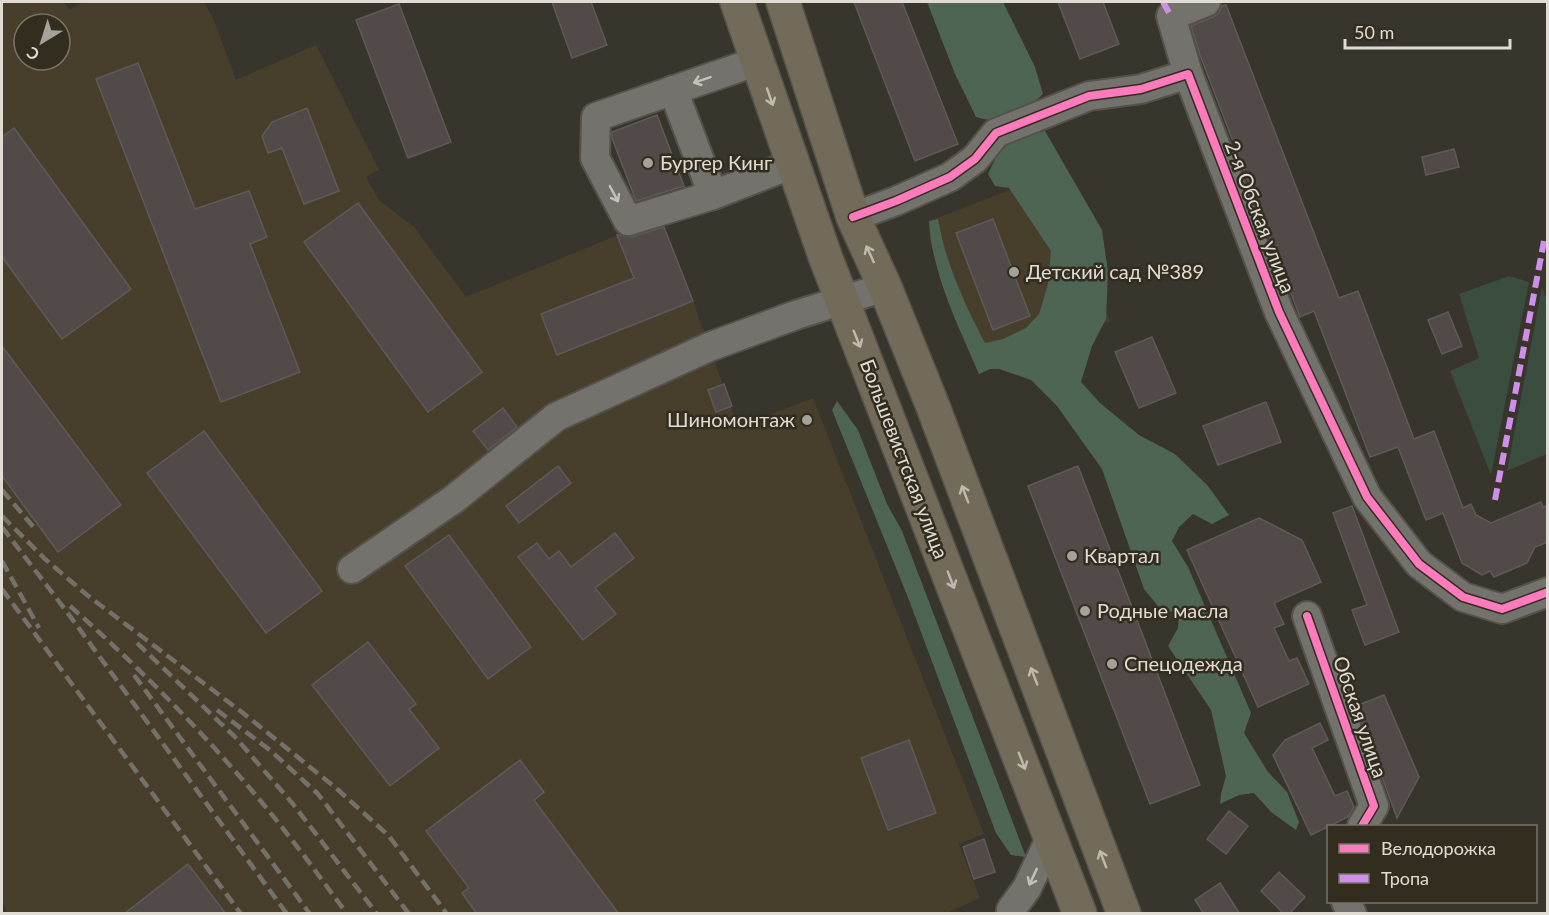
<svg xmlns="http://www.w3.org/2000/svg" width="1549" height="915" viewBox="0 0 1549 915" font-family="Lato,sans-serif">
<rect width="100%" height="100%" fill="#38352c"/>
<g fill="#473f2c" fill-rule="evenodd">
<path d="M2,2H64L70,10L83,2H204L213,18L236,80L316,45L379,170L366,177L379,200L414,227L466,297L660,218L693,301L738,427L813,398L984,834L959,844L980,898L947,913L8,914L2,901ZM24,24H60V60H24Z"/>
<polygon points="1047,176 1110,321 979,374 949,302 930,241 929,221"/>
</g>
<g fill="#3b4d3e">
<polygon points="1509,276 1529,282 1491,475 1450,371 1479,358 1459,294"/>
<polygon points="1542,287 1548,304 1547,454 1507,471"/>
</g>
<g fill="#4e6553">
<path d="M927,2H1003L1035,67L1043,94C1021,115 1007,126 976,117L955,74Z"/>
<path d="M1045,131L1102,230L1108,272L1106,319L1092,346L1081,382L1100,403L1139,435L1175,454L1208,486L1229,515L1212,524L1193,514L1179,527L1172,541L1188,567L1251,713L1244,733L1268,772L1287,792L1299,822L1296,830L1271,812L1254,793L1239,795L1220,804L1221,794L1226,776L1211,710L1168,646L1178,628L1179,612L1162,611L1144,589L1102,469L1057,406L1031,380L999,369H990L979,374C958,325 932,274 929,221L938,219C946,264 964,303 985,343L1003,339L1026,328L1039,314L1048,284L1051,251L1009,188L995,186L988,174L1004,141L1021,134Z"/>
<polygon points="837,401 858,430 887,504 902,531 1026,857 1011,855 996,833 909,600 832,410"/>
</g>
<g fill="#514a49" stroke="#5e5a58" stroke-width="1.5">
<polygon points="552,2 591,2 607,45 572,58"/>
<polygon points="854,2 902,2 958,144 915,161"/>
<polygon points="1058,2 1103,2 1119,44 1080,59"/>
<polygon points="399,4 451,142 408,158 356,20"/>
<polygon points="1226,5 1339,298 1358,291 1414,439 1434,431 1463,508 1471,504 1476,515 1491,523 1541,502 1543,507 1548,505 1548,542 1535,547 1527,563 1494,577 1490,571 1482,575 1462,563 1443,513 1426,520 1398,447 1370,457 1314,311 1300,317 1200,55 1191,26 1213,17 1219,13 1222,6"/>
<polygon points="138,63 195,209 249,191 267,237 250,244 300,372 221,402 96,79"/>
<polygon points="307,108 339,191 304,204 282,148 268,153 262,136 272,122"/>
<polygon points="657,115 684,186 636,201 612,138 612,132"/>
<polygon points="14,128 131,289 62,339 2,257 2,137"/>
<polygon points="1454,149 1459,167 1426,175 1422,157"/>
<polygon points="358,203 482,372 428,412 304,242"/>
<polygon points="993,219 1030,316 993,330 956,233"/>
<polygon points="664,227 693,301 557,355 541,314 634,278 617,235 632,237"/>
<polygon points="1448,312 1462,346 1442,354 1428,320"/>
<polygon points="1152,337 1176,393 1139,408 1115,352"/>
<polygon points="2,346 121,505 58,552 2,476"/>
<polygon points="724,384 732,406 716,412 708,390"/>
<polygon points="1266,402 1281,442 1218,465 1203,426"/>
<polygon points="503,408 517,427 488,450 473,431"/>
<polygon points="204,431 322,591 266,633 147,473"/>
<polygon points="558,466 571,483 519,523 506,506"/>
<polygon points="1078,466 1200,785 1150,804 1028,486"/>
<polygon points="1352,506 1399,632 1365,645 1352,610 1367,605 1333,513"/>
<polygon points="1259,518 1302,540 1321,582 1274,603 1284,624 1274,628 1289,661 1297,658 1309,684 1258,707 1187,550"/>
<polygon points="615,533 634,558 595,588 616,614 583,640 518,557 537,543 549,559 559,551 571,567"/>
<polygon points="449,535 531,647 488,679 405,566"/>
<polygon points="368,642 416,704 409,709 439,748 390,786 312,685"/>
<polygon points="1384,695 1419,777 1397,818 1356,706"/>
<polygon points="1320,723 1328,740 1312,748 1335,796 1347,791 1354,807 1348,817 1311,835 1273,755 1285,740"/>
<polygon points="909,740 936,813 888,830 861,758"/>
<polygon points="520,760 544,792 534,800 619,914 477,914 462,893 469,888 426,831"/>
<polygon points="1229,811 1248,826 1226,854 1207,839"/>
<polygon points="984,839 995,872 974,879 963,847"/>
<polygon points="188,864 226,914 124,914"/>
<polygon points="1279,872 1305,897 1289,914 1284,914 1261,891"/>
<polygon points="1220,883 1240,914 1204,914 1195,900"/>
</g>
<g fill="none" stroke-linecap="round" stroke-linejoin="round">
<g stroke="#55524b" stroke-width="32">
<g id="minor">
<polyline points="758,61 596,117 595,158 628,221 713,195 793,164"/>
<polyline points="1188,74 1171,16 1206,2"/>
<polyline points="673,90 713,195"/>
<polyline points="853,217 896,201 950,177 975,159 996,133 1089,96 1141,89 1188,74 1279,312 1367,497 1419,564 1463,597 1502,609 1548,592"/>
<polyline points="352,569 454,499 556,417 709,347 796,315 885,287"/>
<polyline points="1307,616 1374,806 1362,826"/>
<polyline points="1346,902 1352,914"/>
<polyline points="1012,914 1011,910 1027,888 1051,837"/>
</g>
</g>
<g stroke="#55524b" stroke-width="36">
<g id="highway">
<polyline points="737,2 825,256 1080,914"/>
<polyline points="783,2 853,217 885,287 932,404 1124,914"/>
</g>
</g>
<use href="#minor" stroke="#74726c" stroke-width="28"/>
<use href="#highway" stroke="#736b5a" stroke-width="33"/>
<g stroke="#74716b" stroke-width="4.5" stroke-dasharray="12 6" stroke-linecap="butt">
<polyline points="2,490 36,530"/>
<polyline points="2,516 45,559 87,595 243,713 336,788 389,836 447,914"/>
<polyline points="2,527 67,612 287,914"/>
<polyline points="2,561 39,628"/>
<polyline points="2,589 241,914"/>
<path d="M70,606C139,667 205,734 264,805C293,840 320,877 347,914"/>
<polyline points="137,643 236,738 293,804 377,914"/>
<polyline points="134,675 310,914"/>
<polyline points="217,710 271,751 318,794 409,914"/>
</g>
<g stroke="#ce8fe9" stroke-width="6" stroke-dasharray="12 6" stroke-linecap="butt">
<polyline points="1163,2 1171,16"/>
<polyline points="1495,500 1544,241"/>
</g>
<g stroke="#322d1f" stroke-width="11">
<g id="cycleway">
<polyline points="853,217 896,201 950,177 975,159 996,133 1089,96 1141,89 1188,74 1279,312 1367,497 1419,564 1463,597 1502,609 1548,592"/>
<polyline points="1307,616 1374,806 1362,826"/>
</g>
</g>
<use href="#cycleway" stroke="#fd7abc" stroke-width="8"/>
</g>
<defs><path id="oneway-shaft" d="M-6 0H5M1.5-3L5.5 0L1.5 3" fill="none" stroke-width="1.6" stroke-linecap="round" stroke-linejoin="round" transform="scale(1.5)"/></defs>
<g stroke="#c5c2ba">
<use href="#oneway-shaft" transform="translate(702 80) rotate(161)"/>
<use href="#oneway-shaft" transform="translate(614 194) rotate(62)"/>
<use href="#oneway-shaft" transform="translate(1033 877) rotate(115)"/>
</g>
<g stroke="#bfbaaf">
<use href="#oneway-shaft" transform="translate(770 97) rotate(71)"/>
<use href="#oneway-shaft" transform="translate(870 254) rotate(-115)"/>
<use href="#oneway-shaft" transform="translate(857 339) rotate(68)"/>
<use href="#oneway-shaft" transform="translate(965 494) rotate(-111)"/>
<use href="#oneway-shaft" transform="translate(951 580) rotate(69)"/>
<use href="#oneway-shaft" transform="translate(1034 676) rotate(-111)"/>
<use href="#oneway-shaft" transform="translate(1022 761) rotate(69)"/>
<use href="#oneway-shaft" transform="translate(1103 859) rotate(-111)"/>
</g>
<g fill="#a5a299" stroke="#322d1f" stroke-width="2">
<circle cx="648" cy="163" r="6"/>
<circle cx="1014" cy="272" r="6"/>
<circle cx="807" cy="420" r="6"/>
<circle cx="1072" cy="556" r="6"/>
<circle cx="1085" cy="611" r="6"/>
<circle cx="1112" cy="664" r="6"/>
</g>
<g text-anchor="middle" stroke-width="5" stroke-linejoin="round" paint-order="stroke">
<g font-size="20" fill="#e0dcd4" stroke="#322d1f" text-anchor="start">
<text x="660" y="170">Бургер Кинг</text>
<text x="1026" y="279">Детский сад №389</text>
<text x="795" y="427" text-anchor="end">Шиномонтаж</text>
<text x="1084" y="563">Квартал</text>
<text x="1097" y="618">Родные масла</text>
<text x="1124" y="671">Спецодежда</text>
</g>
<g font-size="20" fill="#e0dcd4" stroke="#322d1f">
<text transform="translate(1260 217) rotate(69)" y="7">2-я Обская улица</text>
<text transform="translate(904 459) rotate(69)" y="7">Большевистская улица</text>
<text transform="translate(1360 717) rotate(71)" y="7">Обская улица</text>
</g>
</g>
<rect width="1549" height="915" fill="none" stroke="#e0dcd4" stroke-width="6"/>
<rect x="1327" y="825" width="210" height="78" fill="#322d1f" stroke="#787367" stroke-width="1.5"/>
<rect x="1339" y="844" width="30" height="9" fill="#fd7abc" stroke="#787367" stroke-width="1.5"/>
<text x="1381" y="855" font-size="18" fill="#e0dcd4">Велодорожка</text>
<rect x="1339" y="874" width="30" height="9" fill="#ce8fe9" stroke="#787367" stroke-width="1.5"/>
<text x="1381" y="885" font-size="18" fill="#e0dcd4">Тропа</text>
<g transform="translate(42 42) rotate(218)"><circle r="28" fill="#322d1f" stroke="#787367" stroke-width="1.5"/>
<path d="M0-4.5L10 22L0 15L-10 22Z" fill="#a5a299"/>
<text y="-9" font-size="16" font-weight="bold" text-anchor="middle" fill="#e0dcd4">С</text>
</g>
<path d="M1345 39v9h165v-9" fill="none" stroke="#e0dcd4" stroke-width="3"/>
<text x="1354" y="39" font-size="18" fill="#e0dcd4" stroke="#322d1f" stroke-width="4.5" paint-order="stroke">50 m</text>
</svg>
